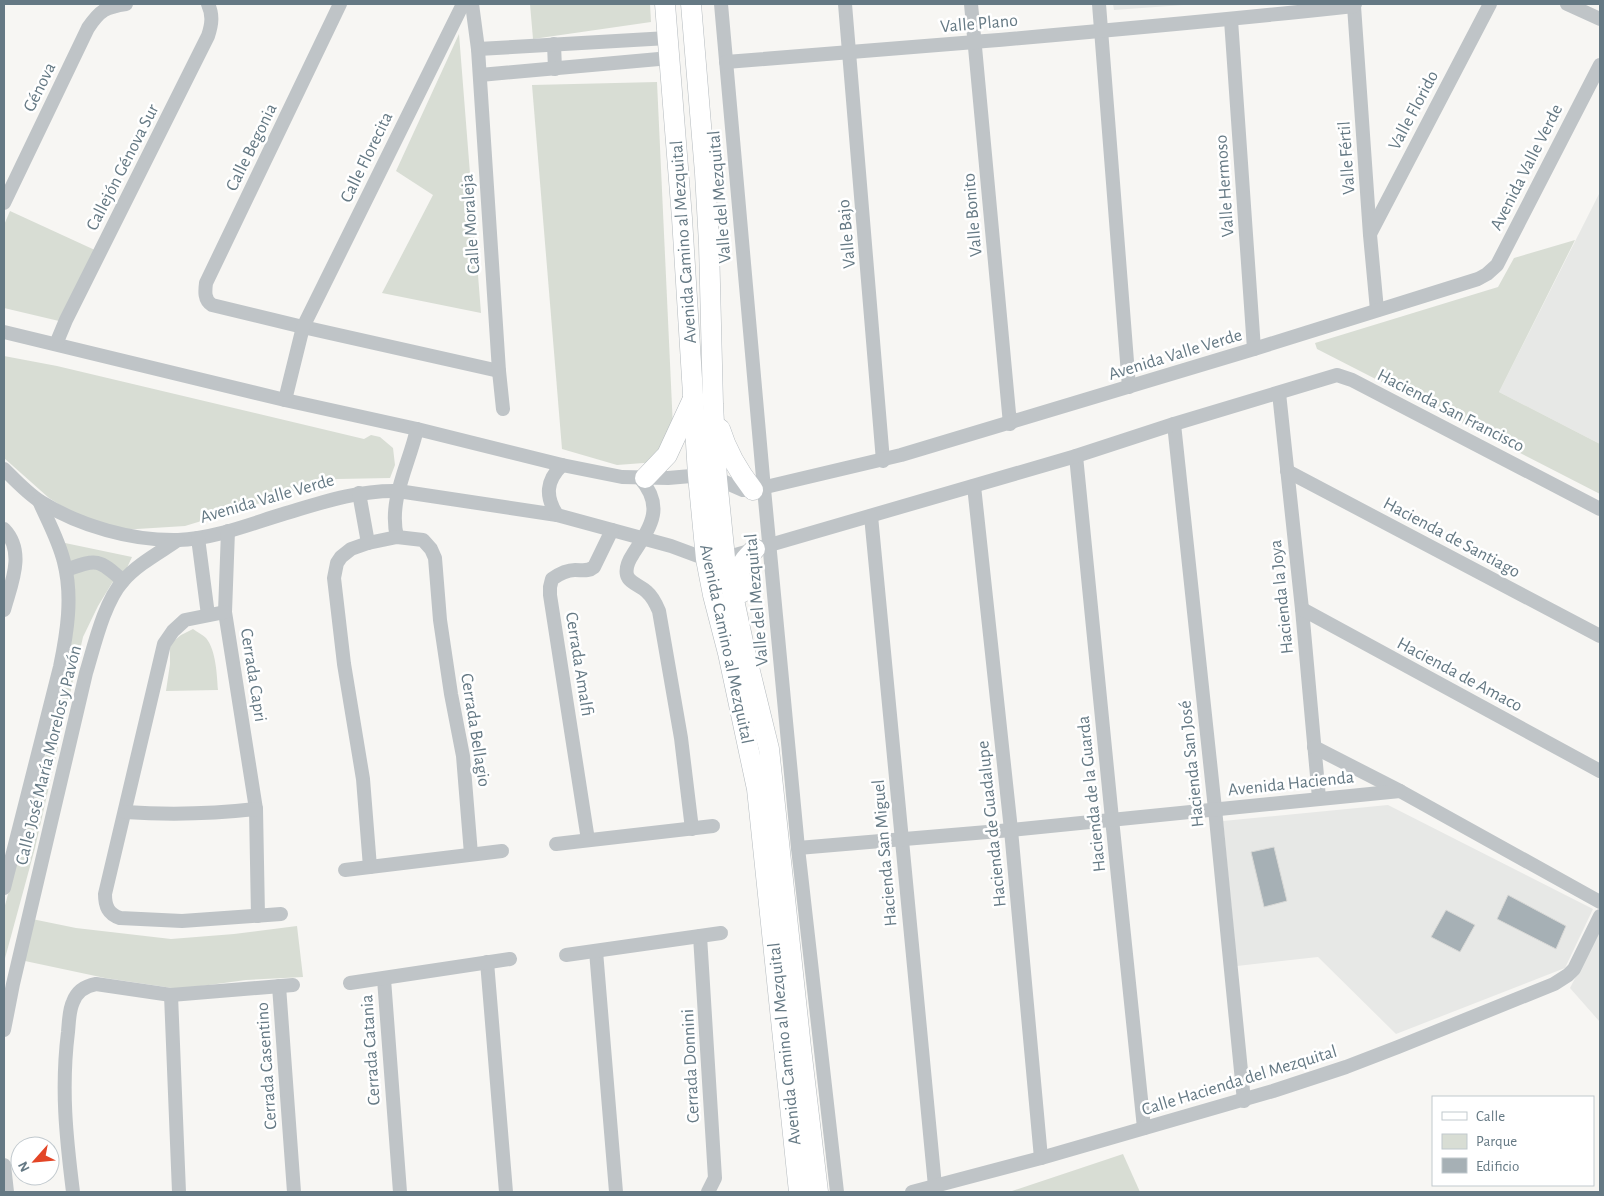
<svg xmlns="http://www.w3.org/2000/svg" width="1604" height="1196" viewBox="0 0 1604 1196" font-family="'Alegreya Sans',sans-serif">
<rect width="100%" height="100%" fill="#f7f6f3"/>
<g fill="#e7e8e6">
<polygon points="1113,4 1197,4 1114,10"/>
<polygon points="1600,192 1600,444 1499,392"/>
<polygon points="1388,805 1593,909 1565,968 1396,1034 1318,957 1237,966 1223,821"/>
<polygon points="1600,930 1600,1022 1570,988"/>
</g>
<g fill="#d8ddd4">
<polygon points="530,4 650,4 651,22 533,39"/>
<polygon points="459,34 481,313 382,293 433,195 396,171"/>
<polygon points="657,82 673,428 657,462 617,465 562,449 532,85"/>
<polygon points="10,211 97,251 59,321 4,308 4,225"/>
<polygon points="1575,240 1499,392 1600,444 1600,494 1317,349 1315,343 1498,287 1514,258"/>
<polygon points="4,356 57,366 364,439 371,435 380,437 393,448 395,465 390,478 337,479 309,485 267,501 185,526 121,530 73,513 49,498 4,458"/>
<polygon points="65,543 132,557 125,572 112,583 98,606 83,637 35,848 4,962 4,909 44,761 66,668"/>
<path d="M193,629C197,632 203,635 206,638C216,650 217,675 218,690L166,691L170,664V644L181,635Z"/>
<polygon points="32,919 76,928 171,939 234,934 297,926 303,977 246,980 179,989 105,978 25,961"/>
<polygon points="1123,1154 1140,1192 1009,1192"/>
</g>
<g fill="#a6b0b5" stroke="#d8d8d6">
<polygon points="1274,847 1287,901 1264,907 1251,852"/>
<polygon points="1508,895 1566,926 1556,949 1497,919"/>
<polygon points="1446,910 1475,925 1460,952 1431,937"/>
</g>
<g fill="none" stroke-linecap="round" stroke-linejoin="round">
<g stroke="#b4babe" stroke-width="21">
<g id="secondary">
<polyline points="665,4 682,218 698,475 706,559 713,595 728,653 757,789 799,1192"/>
<polyline points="691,4 705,173 709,244 713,404 717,479 725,558 745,651 769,749 801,1048 818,1192"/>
<path d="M720,429C727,452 739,472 753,490"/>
<polyline points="645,478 667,455 692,401"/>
<path d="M743,592C737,569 738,566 755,549"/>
</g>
</g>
<g stroke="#bfc4c7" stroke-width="14">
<path d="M340,4L206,283C205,291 204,300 212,305L303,327L499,371"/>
<polyline points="472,4 478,49 499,371 503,409"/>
<polyline points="721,4 764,489 798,848 837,1192"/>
<polyline points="845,4 883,461"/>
<polyline points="971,4 1010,424"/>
<polyline points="1099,4 1129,387"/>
<polyline points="1355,4 1354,6 1370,235 1377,310"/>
<polyline points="1567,4 1600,19"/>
<polyline points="1231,20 1254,349"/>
<polyline points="554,44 555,69"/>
<polyline points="478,49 668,38"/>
<path d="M726,62C809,56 892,49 975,42C1101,31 1228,20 1354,6"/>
<polyline points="480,75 670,58"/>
<path d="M4,203L88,28C100,10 106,7 126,4"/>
<polyline points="1370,234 1490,4"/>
<polyline points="4,332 285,400 417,429 562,465 622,477 668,478 703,475 711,476 743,490 753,490 901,455 1254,349 1478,279 1487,274 1497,265 1600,65"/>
<path d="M56,344L66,320L208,36C212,24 213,15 208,4"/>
<polyline points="1279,393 1302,609 1319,798"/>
<polyline points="285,400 303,327 463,4"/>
<polyline points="1174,424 1215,809 1244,1101"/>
<polyline points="1076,456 1112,819 1144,1128"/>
<path d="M4,469C15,480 27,493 41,502C80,526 132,541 178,540C212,539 248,525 280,515C320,503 357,490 398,491L557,515L671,546L706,559L725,558L1076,456L1174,424L1337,375L1352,380L1600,509"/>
<polyline points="1287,471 1600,636"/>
<path d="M640,478C665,507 651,526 633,554C629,560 625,567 627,575C629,583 641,586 647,592C653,597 656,604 659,611L681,738L692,829"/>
<polyline points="974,486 1011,830 1041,1158"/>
<polyline points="359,493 368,543"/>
<path d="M557,515C545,496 546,481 562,465"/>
<polyline points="871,516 935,1186"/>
<path d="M4,529C26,552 11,584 4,610"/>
<polyline points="228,531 225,612 256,809 258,916"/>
<path d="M397,537C388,500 409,465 417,429"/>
<polyline points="198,538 208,615"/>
<path d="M66,570C97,559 98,558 123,581"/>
<polyline points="1302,609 1600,771"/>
<path d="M225,612L185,620L173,631L164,644L105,894C105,906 108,914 120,918L182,921L281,914"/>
<polyline points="1314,747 1400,791 1600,902"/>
<path d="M125,812C169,815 212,814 256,809"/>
<path d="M588,840L550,595V587L552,579C559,574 566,570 575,570C583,570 588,572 594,567L612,530"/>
<polyline points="556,844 713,826"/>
<polyline points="798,848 1011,830 1400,791"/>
<polyline points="370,867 363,779 344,664 334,578 337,563 341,557 351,549 368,543 397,537 423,540 431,549 435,558 440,620 451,694 463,756 471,854"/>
<polyline points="345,870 502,851"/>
<path d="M4,888L60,667C67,633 73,597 64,562C59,541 48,521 39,501"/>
<polyline points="700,936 715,1178 708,1192"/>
<polyline points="596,951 616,1192"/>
<polyline points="566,955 721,933"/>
<polyline points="487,962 506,1192"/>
<polyline points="384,979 400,1192"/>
<polyline points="350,983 510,959"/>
<polyline points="279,986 294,1192"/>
<polyline points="171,995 179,1192"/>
<path d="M4,1030L13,984L86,673C94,647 104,602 123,581C138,564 159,553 178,540"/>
<polyline points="4,1165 7,1192"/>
<path d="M73,1192C66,1136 61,1088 68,1032C69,1022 69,1010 73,1002C77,991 85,986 96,984L171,995L293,985"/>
<polyline points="912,1192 1041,1158 1273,1091 1346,1067 1398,1047 1554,984 1568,975 1574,969 1600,916"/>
</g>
<use href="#secondary" stroke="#fff" stroke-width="20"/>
</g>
<g text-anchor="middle" stroke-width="5" stroke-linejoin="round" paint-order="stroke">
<g font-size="18" fill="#657984" stroke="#fff">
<text transform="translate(979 23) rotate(-5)" y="6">Valle Plano</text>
<text transform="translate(39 87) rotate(-64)" y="6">Génova</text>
<text transform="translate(1413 110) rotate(-62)" y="6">Valle Florido</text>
<text transform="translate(251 147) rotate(-64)" y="6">Calle Begonia</text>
<text transform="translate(366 157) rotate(-64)" y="6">Calle Florecita</text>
<text transform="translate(1346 158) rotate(-94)" y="6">Valle Fértil</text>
<text transform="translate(122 167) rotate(-63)" y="6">Callejón Génova Sur</text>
<text transform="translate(1526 167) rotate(-63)" y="6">Avenida Valle Verde</text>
<text transform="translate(1224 186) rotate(-94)" y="6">Valle Hermoso</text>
<text transform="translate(719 197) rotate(-95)" y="6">Valle del Mezquital</text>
<text transform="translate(972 215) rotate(-95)" y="6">Valle Bonito</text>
<text transform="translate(470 224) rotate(-94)" y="6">Calle Moraleja</text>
<text transform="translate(846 234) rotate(-95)" y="6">Valle Bajo</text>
<text transform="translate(683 242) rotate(-94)" y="6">Avenida Camino al Mezquital</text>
<text transform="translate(1175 354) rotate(-17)" y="6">Avenida Valle Verde</text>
<text transform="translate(1451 410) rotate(27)" y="6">Hacienda San Francisco</text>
<text transform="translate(267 498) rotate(-16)" y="6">Avenida Valle Verde</text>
<text transform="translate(1452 537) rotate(28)" y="6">Hacienda de Santiago</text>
<text transform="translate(1281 597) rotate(-96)" y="6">Hacienda la Joya</text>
<text transform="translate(756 600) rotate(-95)" y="6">Valle del Mezquital</text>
<text transform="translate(727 644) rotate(78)" y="6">Avenida Camino al Mezquital</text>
<text transform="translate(580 664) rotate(81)" y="6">Cerrada Amalfi</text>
<text transform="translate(1460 674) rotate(28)" y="6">Hacienda de Amaco</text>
<text transform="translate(254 675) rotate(81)" y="6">Cerrada Capri</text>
<text transform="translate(476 730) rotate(81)" y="6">Cerrada Bellagio</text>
<text transform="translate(48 755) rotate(-76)" y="6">Calle José María Morelos y Pavón</text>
<text transform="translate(1191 764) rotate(-96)" y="6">Hacienda San José</text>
<text transform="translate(1291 783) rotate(-6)" y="6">Avenida Hacienda</text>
<text transform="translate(1091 794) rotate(-96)" y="6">Hacienda de la Guarda</text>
<text transform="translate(991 824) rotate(-96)" y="6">Hacienda de Guadalupe</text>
<text transform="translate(884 853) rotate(-95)" y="6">Hacienda San Miguel</text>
<text transform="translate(784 1044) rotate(-96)" y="6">Avenida Camino al Mezquital</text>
<text transform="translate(370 1050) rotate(-94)" y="6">Cerrada Catania</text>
<text transform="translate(266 1066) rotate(-94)" y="6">Cerrada Casentino</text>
<text transform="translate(690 1066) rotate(-93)" y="6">Cerrada Donnini</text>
<text transform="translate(1239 1080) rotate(-17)" y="6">Calle Hacienda del Mezquital</text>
</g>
</g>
<rect width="1604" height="1196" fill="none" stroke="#657984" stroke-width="10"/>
<rect x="1432" y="1096" width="162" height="90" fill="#ffffff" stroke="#c1c9ce"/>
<rect x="1442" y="1112" width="25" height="8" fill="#ffffff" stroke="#c1c9ce"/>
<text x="1476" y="1121" font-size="15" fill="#657984">Calle</text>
<rect x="1442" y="1134" width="25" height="15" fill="#d8ddd4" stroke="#c1c9ce"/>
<text x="1476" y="1146" font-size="15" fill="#657984">Parque</text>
<rect x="1442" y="1158" width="25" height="15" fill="#a6b0b5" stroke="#c1c9ce"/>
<text x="1476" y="1171" font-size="15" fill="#657984">Edificio</text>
<g transform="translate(35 1161) rotate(243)"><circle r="24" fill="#ffffff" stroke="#c1c9ce"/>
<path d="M0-4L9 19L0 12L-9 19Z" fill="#e34526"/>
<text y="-8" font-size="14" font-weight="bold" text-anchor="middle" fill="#657984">N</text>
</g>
</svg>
